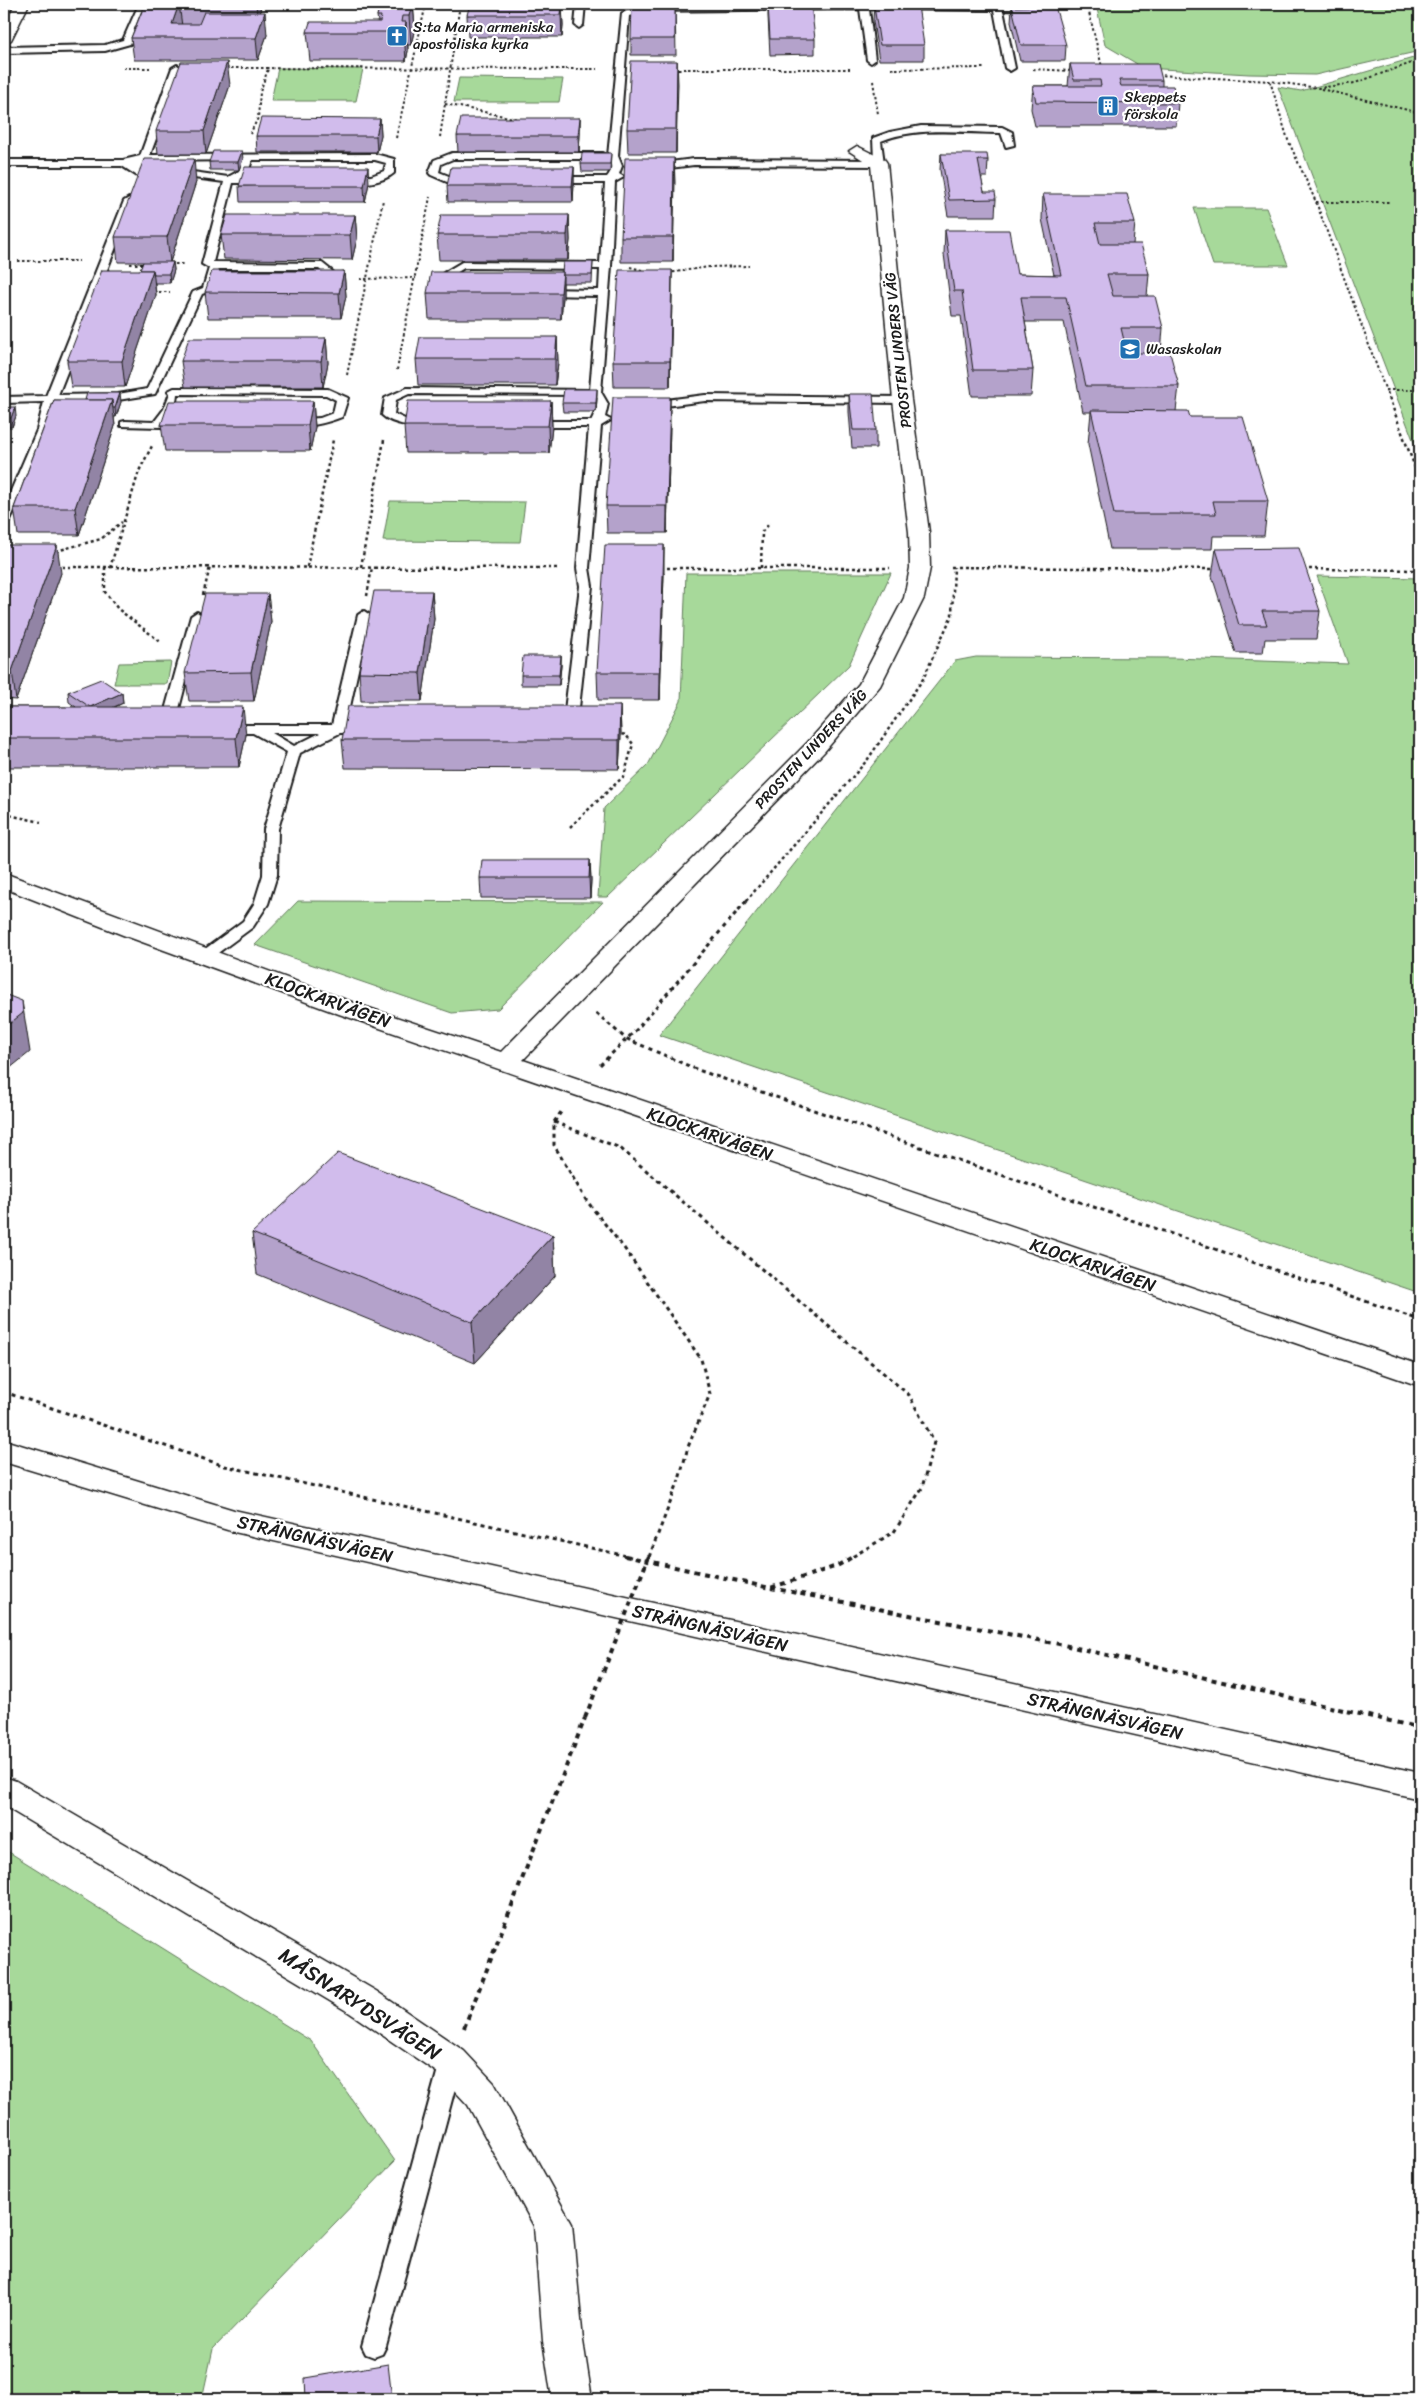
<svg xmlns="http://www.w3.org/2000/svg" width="1424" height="2403" viewBox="0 0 1424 2403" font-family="Sriracha,sans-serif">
<rect width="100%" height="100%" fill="#fff"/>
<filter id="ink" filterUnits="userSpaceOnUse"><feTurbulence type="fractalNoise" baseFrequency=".02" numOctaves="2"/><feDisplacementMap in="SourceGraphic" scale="10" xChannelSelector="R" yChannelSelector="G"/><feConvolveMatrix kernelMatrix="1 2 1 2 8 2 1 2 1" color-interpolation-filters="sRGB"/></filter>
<g filter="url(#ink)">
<g fill="#a7d99a" stroke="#627a5b">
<polygon points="1096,4 1420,4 1420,51 1315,75 1249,74 1144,68 1105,45"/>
<polygon points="1420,56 1420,458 1278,87 1301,91"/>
<polygon points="278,68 363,69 356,101 271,101"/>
<polygon points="459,78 563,79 559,102 454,102"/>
<polygon points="1194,208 1266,208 1288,265 1213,265"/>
<polygon points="390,501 525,502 520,542 383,541"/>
<polygon points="686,573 891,573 849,665 608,897 598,897 604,808 648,765 681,701"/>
<polygon points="1317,576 1420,578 1420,1293 659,1035 955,661 976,657 1173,658 1348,664"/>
<polygon points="171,662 167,684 114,684 119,663"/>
<polygon points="298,901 603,902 498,1009 452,1013 255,945"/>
<polygon points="4,1849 311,2041 395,2161 213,2349 202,2399 4,2399"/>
</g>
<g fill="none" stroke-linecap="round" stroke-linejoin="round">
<g stroke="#1c1c1c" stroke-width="4">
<g id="service">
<polygon points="139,4 147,4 130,44 105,51 4,53 4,47 105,45 123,40"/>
<polygon points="577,4 585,4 583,25 579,28 575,25"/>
<path d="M826,4H1064L1047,11L1003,10L1015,68L1010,71L1005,68L994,10L869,9L875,60L871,63L867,60L860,9L643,11L629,16L618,156L622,166L619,174L624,177L615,182L611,266L601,392L608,404L605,417L611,420L601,426L589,568L592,586L577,727L570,731L565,730L563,727L580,586L577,568L589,427H531L525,424L531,421H591C597,410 598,403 590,394L586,395L409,394L396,400L394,414L405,419H426L432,422C422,431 391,424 382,415L385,398L407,388L590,390L598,296L543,295L538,292L543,289L599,290L600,269L464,268L446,279L451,284L446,287L435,278L462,262L600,263L605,183H554L549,180L554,177H607C613,170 612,164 608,156L622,13L642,5Z"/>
<path d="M177,65L182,68L150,155L375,154L394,159V173C384,182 355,188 344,179L346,177L371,176L384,171L386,163L375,160H252L248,173L242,177H262L267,180L262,183H233L213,262L322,263L342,279L329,286L324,283L330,278L319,269H219L213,290L202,294L155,394L118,400L56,402L49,430L10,520L4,524V507L37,430L44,402L4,403V397L46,396L124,201L129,198L134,201L58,395L118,394L147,389L193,292L203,288L209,268L202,264L224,182L186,177H139L122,166H4V160H123L140,156L172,68ZM242,160L239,171L228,177L186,171H142L139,169L144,168L148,161Z"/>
<path d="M921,126L1002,127L1012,132L1014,145L1006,147L1001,133C961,133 919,126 881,141L884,163L879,166L694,165L654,170L649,167L654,164L694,159L874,160L873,138L890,132Z"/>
<polygon points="452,153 603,153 608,156 603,159 453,159 441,164 439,172 449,176 473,177 473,181 447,182 431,175 429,173 434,160"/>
<path d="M174,388L328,389L348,398L342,417C330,422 299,431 288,422L290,420L320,418L333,413L336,400L326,395L177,394L175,410L161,427L121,426V422L125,421L154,422L164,409L170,393L168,391Z"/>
<polygon points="705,395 902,397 908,400 902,403 705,401 650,408 644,405 650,402"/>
<path d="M364,611L370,615L346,725H364L371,729L364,733H340L300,753L278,829L277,875L268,904L253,927L211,958H201L199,955L201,952L243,921L254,904L263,875L264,829L287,752L253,733H224L217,729L224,725H332L358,615ZM272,733H320L294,746Z"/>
<polygon points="197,612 203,616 174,728 172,731 162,731 160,728 191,616"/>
<polygon points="451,2053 459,2055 462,2062 386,2346 382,2354 374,2357 366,2354 362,2346 440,2062 443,2055"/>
</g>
</g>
<g stroke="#1c1c1c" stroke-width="3">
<g id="minor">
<polygon points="15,4 29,4 11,40 4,44 4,26"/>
<polygon points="857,146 885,160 887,163 911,400 929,532 930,568 924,598 880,686 824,752 523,1060 1420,1365 1420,1386 339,1014 123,935 4,888 4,873 357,1004 501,1052 808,742 859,684 904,598 910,568 909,532 893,400 871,165 849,151"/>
<polygon points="4,1777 16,1781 376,1991 464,2051 494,2083 572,2224 583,2341 592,2399 552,2399 543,2341 534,2226 468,2105 438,2073 350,2013 4,1806"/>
</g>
</g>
<g stroke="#1c1c1c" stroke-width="3">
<polygon id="secondary" points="4,1440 234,1510 1420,1773 1420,1799 234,1532 4,1462"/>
</g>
<g stroke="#1c1c1c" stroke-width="2" stroke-dasharray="2.5 2.5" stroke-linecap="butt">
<polyline points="1087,4 1102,67"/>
<polyline points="123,68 150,68"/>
<polyline points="226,68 597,69"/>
<polyline points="673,69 850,69"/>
<polyline points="891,69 985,68"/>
<polyline points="1033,69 1072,71"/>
<polyline points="1158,75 1270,81 1318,88 1355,83 1420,60"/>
<polyline points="873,81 878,114"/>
<polyline points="1270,81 1288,140 1316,202 1387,394"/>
<polyline points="1321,89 1420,113"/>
<polyline points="445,104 518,119"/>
<polyline points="250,134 258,118 260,92 268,69"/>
<polyline points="440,137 460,4"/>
<polyline points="396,138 426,4"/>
<polyline points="1316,202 1390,202"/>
<polyline points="18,261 79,261"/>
<polyline points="130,264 144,264"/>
<polyline points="170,264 184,264"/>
<polyline points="630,267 646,271"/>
<polyline points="668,273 709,267 749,266"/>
<polyline points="360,279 416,278"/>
<polyline points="154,292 170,292"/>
<polyline points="397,370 430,197"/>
<polyline points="347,375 383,200"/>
<polyline points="1386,390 1420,390"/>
</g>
<g stroke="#1c1c1c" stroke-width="2.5" stroke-dasharray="3 3" stroke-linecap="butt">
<polyline points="1387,392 1420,481"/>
<polyline points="56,551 101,539 122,522"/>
<polyline points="56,567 557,568"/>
<polyline points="105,567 105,592 118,609 162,643"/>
<polyline points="307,567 333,440"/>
<polyline points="361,567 384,440"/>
<polyline points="951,567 1217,569"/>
<polyline points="110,568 139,471 152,446"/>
<polyline points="661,568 890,568"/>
<polyline points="761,568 762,532 770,523"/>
<polyline points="1303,569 1420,570"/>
<polyline points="203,595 210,567"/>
<polyline points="367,596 372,567"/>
<polyline points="4,814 41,822"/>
<polyline points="570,827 624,776 633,744 626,735 617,733"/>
<polyline points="746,901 868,759 923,679 952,615 954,567"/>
</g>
<g stroke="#1c1c1c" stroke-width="3" stroke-dasharray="4 4" stroke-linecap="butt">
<polyline points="596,1013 625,1038 698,1070 1420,1320"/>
<polyline points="600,1065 637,1029 747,900"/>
<polyline points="561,1112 554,1122 554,1145 586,1200 624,1248 701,1359 710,1394 688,1447 679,1480"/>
<polyline points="554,1122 620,1148 909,1395 934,1442 922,1488 894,1532 852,1557"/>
<polyline points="4,1392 225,1466 631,1557"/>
</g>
<g stroke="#1c1c1c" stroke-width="4" stroke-dasharray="5 5" stroke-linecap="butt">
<polyline points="625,1556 770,1588 837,1566 854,1556"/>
<polyline points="771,1588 1064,1645 1420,1728"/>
<polyline points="464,2028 585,1718"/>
</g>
<use href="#service" fill="#fff" fill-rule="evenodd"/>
<use href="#minor" fill="#fff" fill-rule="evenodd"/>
<use href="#secondary" fill="#fff" fill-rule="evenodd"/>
<polyline stroke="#1c1c1c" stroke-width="3" stroke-dasharray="4 4" stroke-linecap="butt" points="649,1557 679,1480"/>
<polyline stroke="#1c1c1c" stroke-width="4" stroke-dasharray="5 5" stroke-linecap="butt" points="585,1718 649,1556"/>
</g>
<g fill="#b4a2cb" stroke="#1c1c1c">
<polygon points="144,4 260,4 260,12 267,35 258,60 134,60 131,38 144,5"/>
<polygon points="380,4 413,4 415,27 411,45 408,45 408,51 406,61 310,61 307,32 378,22 377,16"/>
<polygon points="562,4 563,26 562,37 468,37 467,15"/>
<polygon points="675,4 676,55 631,55 631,39"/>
<polygon points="768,4 815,39 815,54 770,55 768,16"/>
<polygon points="874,6 924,45 924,60 879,60 873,21"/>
<polygon points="1012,7 1066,45 1065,61 1020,61 1011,22"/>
<polygon points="677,61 676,153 628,153 627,129"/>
<polygon points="1070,64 1162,80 1162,86 1178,103 1176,126 1035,126 1031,109 1033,86 1068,86"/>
<polygon points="230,85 206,154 158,154 156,131"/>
<polygon points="580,118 580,134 579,152 458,152 457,136"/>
<polygon points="380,119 381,135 377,152 257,152 256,136"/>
<polygon points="611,153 610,172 582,172 581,164"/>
<polygon points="941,154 988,160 987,177 981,177 984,192 996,199 995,216 948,216 940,170"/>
<polygon points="674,158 673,262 621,262 621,237"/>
<polygon points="243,159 239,170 210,170 209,162"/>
<polygon points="574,167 574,183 573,202 448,202 447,186"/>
<polygon points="196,182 170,262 173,262 174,270 170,283 155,283 156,295 125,387 71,387 67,361 140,270 143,262 118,262 115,237"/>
<polygon points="369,183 365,202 240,202 239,186"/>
<polygon points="1043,194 1135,223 1133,244 1149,274 1147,296 1163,328 1161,353 1179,386 1176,411 1190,417 1268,501 1264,536 1213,536 1212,549 1110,549 1088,444 1091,412 1083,412 1064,322 1025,322 1033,370 1031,396 972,396 961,316 952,316 944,254 945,230 1017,274 1054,275 1042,219"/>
<polygon points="355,215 357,239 352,260 224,259 221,235"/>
<polygon points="569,215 570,240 568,260 439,260 437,235"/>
<polygon points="593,262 592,283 563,283 563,297 561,319 429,319 427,293 562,272"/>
<polygon points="344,271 346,296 341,318 208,318 205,292"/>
<polygon points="672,295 670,387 614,387 613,361"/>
<polygon points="557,337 558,363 555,385 418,385 416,359"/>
<polygon points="326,338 328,363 323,387 185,387 181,361"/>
<polygon points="849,394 876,430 876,448 852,448 849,412"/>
<polygon points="597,398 596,412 563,412 562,403"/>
<polygon points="54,400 121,402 116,417 114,417 115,426 79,535 18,535 14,508"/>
<polygon points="313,401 315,427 310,451 165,451 161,425"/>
<polygon points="551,401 552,427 549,453 406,453 404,426"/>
<polygon points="4,407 16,416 12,427 4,427"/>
<polygon points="670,424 667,533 607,533 606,506"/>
<polygon points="4,545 61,573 16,700 4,699"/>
<polygon points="1216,549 1320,611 1316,639 1265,639 1263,653 1236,653 1212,576"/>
<polygon points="664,573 660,700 598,700 597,672"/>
<polygon points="432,591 434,619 422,701 361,701 359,672"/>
<polygon points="268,594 271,622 254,701 189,701 185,673"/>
<polygon points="561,656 561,666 559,685 521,685 521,675"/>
<polygon points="68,692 122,693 123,703 115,707 246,735 239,767 4,767 4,707 76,707 69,702"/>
<polygon points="620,706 621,735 619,769 345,768 342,740"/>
<polygon points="590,860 591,880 590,898 481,898 480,878"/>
<polygon points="252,1233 553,1235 555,1276 475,1363 257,1274"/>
</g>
<g fill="#9284a5" stroke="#1c1c1c">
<polygon points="179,4 182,26 172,24"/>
<polygon points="256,4 260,4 261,18 258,26"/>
<polygon points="412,4 413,4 415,27 411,45 409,16"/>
<polygon points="562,4 563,26 562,37 561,15"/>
<polygon points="265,12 267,35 258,60 256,38"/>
<polygon points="406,22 408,51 406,61 404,32"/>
<polygon points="677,61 678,84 676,153 676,129"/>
<polygon points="227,62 230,85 206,154 204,131"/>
<polygon points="580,118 580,134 579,152 578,136"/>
<polygon points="380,119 381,135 377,152 376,136"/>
<polygon points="242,151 243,159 239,170 238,162"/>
<polygon points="674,158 675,182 673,262 673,237"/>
<polygon points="194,159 196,182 170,262 167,237"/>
<polygon points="368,167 369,183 365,202 364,186"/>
<polygon points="574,167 574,183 573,202 572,186"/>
<polygon points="355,215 357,239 352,260 350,235"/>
<polygon points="569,215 570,240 568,260 567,235"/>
<polygon points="173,262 174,270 170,283 169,274"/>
<polygon points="153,270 156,295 125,387 122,361"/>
<polygon points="672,270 672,295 670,387 670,361"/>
<polygon points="344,271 346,296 341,318 339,293"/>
<polygon points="563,272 563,297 561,319 561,293"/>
<polygon points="557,337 558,363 555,385 555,359"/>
<polygon points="326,338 328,363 323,387 321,361"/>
<polygon points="597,389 597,398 596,412 596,403"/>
<polygon points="120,393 121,402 116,417 115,408"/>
<polygon points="670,397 670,424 667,533 667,506"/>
<polygon points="112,400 115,426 79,535 75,508"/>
<polygon points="313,401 315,427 310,451 308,425"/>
<polygon points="551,401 552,427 549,453 548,426"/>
<polygon points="15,407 16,416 12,427 11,418"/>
<polygon points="57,545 61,573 16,700 12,671"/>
<polygon points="664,545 664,573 660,700 660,672"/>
<polygon points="432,591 434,619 422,701 420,673"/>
<polygon points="268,594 271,622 254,701 251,672"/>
<polygon points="561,656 561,666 559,685 559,675"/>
<polygon points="122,693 123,703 91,717 90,707"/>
<polygon points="620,706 621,735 619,769 619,740"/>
<polygon points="243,707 246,735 239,767 236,738"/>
<polygon points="590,860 591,880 590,898 589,878"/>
<polygon points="22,1001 30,1052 4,1073 4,1028"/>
<polygon points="553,1235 555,1276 475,1363 472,1322"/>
</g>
<g fill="#d1bcec" stroke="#1c1c1c">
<polygon points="145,4 256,4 179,4 172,24 199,24 204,12 265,12 256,38 131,38"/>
<polygon points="380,4 412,4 409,16 402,16 401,22 406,22 404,32 307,32 310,22 380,22 381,16 377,16"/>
<polygon points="470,4 562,4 561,15 467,15"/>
<polygon points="632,4 675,4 675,39 631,39"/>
<polygon points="768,4 811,4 815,39 770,39"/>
<polygon points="874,6 918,6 924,45 880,45"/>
<polygon points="1055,6 1066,45 1021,45 1012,7"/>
<polygon points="631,61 677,61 676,129 627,129"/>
<polygon points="181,62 227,62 204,131 156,131"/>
<polygon points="1070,64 1158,64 1162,80 1119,80 1121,86 1173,86 1178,103 1036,102 1033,86 1101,86 1100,80 1074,80"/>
<polygon points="261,118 380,119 376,136 256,136"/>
<polygon points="461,118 580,118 578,136 457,136"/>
<polygon points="213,151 242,151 238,162 209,162"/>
<polygon points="582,153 611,153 610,164 581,164"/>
<polygon points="941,154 987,154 988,160 978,160 984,192 995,192 996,199 949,200"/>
<polygon points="625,158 674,158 673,237 621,237"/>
<polygon points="144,159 194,159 167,237 115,237"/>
<polygon points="245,167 368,167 364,186 239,186"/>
<polygon points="451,167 574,167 572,186 447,186"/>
<polygon points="1043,194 1127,194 1135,223 1095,223 1100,244 1141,244 1149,274 1107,274 1113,296 1155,296 1163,328 1121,328 1127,353 1170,353 1179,386 1086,386 1066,297 1021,297 1033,370 973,370 962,291 954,291 945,230 1009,230 1017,274 1061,275"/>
<polygon points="227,215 355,215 350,235 221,235"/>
<polygon points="441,215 569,215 567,235 437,235"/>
<polygon points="143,262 173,262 169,274 154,274 153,270 140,270"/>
<polygon points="563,262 593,262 592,275 563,275 563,272 562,272"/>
<polygon points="102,270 153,270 122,361 67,361"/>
<polygon points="619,270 672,270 670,361 613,361"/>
<polygon points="212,271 344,271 339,293 205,292"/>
<polygon points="431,272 563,272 561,293 427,293"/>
<polygon points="420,337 557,337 555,359 416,359"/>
<polygon points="189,338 326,338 321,361 181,361"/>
<polygon points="564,389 597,389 596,403 562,403"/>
<polygon points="87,393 120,393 115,408 113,408 112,400 85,400"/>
<polygon points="849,394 873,394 876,430 853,430"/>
<polygon points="613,397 670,397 667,506 606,506"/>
<polygon points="54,400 112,400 75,508 14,508"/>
<polygon points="169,401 313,401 308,425 161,425"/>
<polygon points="408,401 551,401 548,426 404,426"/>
<polygon points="4,407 15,407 11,418 4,418"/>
<polygon points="1091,410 1188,411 1190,417 1243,417 1268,501 1213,501 1216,514 1114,514"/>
<polygon points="4,545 57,545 12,671 4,671"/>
<polygon points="605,545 664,545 660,672 597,672"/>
<polygon points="1299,548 1320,611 1262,611 1267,625 1239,625 1216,549"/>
<polygon points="374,591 432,591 420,673 359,672"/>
<polygon points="205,594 268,594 251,672 185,673"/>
<polygon points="523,656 561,656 559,675 521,675"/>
<polygon points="101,679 122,693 90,707 68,692"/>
<polygon points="348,706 620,706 619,740 342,740"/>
<polygon points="4,707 243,707 236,738 4,738"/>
<polygon points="482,860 590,860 589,878 480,878"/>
<polygon points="4,994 22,1001 23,1013 4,1028"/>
<polygon points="338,1153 553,1235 472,1322 252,1233"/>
<polygon points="388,2364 392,2399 306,2399 305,2378"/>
</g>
</g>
<defs>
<g id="church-square" transform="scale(1.125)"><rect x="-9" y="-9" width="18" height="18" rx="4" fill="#1f6fb2" stroke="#fff"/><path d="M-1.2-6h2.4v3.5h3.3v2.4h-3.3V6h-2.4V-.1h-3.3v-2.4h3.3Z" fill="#fff"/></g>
<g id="building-square" transform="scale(1.125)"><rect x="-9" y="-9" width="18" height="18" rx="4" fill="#1f6fb2" stroke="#fff"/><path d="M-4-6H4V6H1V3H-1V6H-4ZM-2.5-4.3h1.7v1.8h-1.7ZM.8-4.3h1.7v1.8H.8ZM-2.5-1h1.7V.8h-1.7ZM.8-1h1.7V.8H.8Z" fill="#fff"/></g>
<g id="school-square" transform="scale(1.125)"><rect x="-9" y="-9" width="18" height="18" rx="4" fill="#1f6fb2" stroke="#fff"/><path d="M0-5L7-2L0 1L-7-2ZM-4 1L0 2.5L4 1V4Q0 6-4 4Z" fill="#fff"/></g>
</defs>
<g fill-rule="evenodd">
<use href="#church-square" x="397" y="36"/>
<use href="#building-square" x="1108" y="106"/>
<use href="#school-square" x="1130" y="349"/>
</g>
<g text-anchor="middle" stroke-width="4.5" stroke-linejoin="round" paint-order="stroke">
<g font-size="15" fill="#1c1c1c" stroke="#fff" text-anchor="start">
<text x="413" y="32">S:ta Maria armeniska<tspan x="413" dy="17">apostoliska kyrka</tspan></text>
<text x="1124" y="102">Skeppets<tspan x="1124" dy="17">förskola</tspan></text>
<text x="1146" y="354">Wasaskolan</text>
</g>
<g font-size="15" fill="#1c1c1c" stroke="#fff">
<text transform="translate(898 350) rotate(-96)" y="5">PROSTEN LINDERS VÄG</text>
<text transform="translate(811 749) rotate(-47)" y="5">PROSTEN LINDERS VÄG</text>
</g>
<g font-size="18" fill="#1c1c1c" stroke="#fff">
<text transform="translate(328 1000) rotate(20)" y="6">KLOCKARVÄGEN</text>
<text transform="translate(710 1134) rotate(19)" y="6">KLOCKARVÄGEN</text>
<text transform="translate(1093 1265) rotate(19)" y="6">KLOCKARVÄGEN</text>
<text transform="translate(315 1539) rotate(13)" y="6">STRÄNGNÄSVÄGEN</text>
<text transform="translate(710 1628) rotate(13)" y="6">STRÄNGNÄSVÄGEN</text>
<text transform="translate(1105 1716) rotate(13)" y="6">STRÄNGNÄSVÄGEN</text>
</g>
<g font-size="21" fill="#1c1c1c" stroke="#fff">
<text transform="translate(360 2004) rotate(33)" y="7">MÅSNARYDSVÄGEN</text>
</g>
</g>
<rect width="1424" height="2403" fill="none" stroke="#fff" stroke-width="20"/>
<rect x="10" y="10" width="1404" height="2383" fill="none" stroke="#1c1c1c" stroke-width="2" filter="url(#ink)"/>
</svg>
